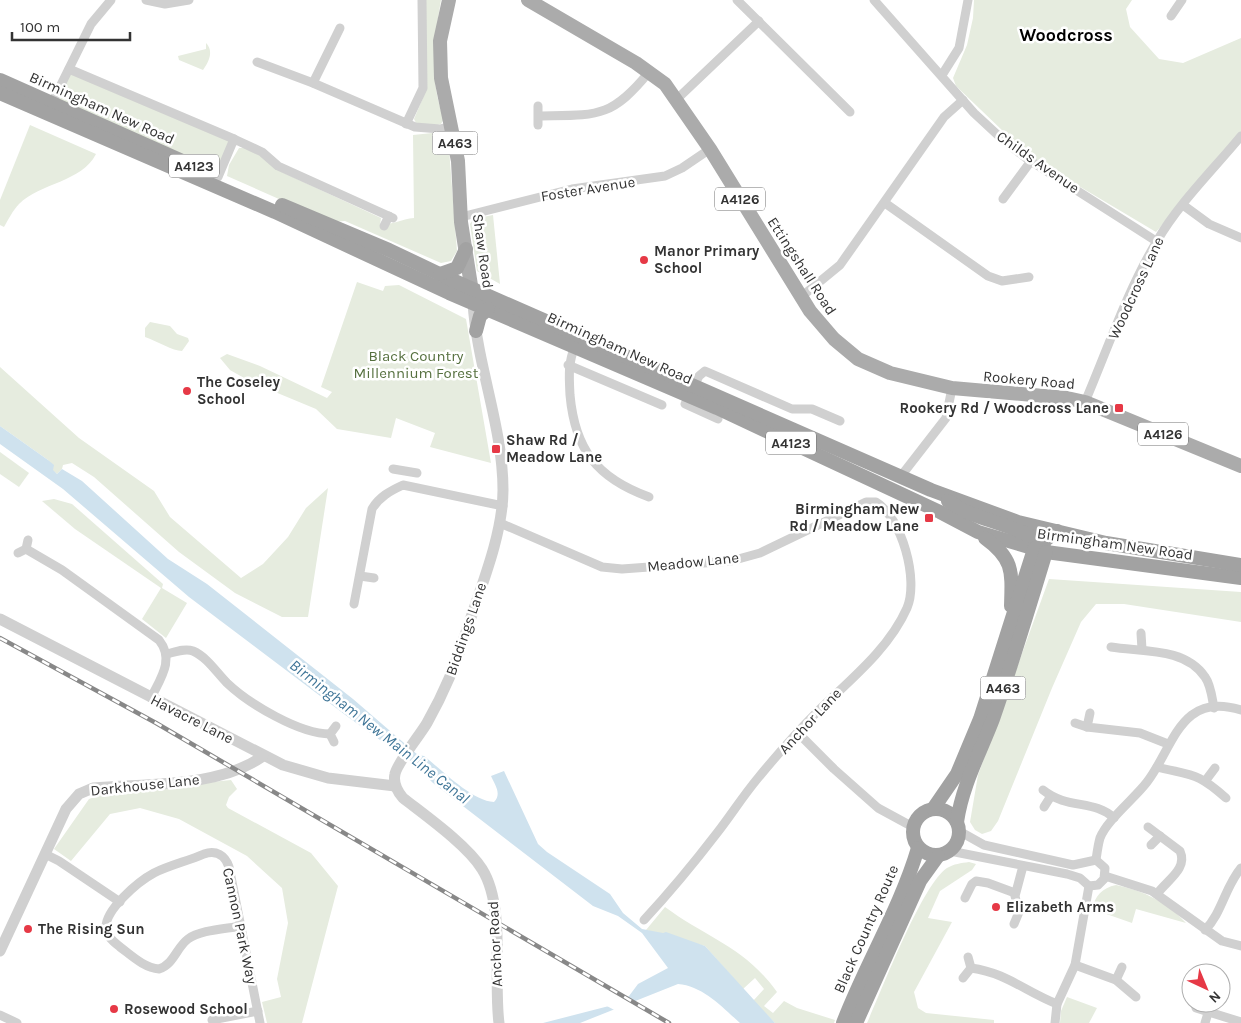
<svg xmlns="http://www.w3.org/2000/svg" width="1241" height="1023" viewBox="0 0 1241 1023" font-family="Karla,sans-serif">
<rect width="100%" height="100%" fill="#fff"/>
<g fill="#e6ecdf">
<path d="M426,0H441C434,40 429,80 444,119L441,124L432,126L416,123L414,119L425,93Z"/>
<polygon points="974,0 1132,0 1126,9 1130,27 1159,59 1183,63 1241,38 1241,134 1156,232 1030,157 956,86 953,78 967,45 973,18"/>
<path d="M206,43C214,51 209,62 203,70L179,60L178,56L206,49Z"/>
<polygon points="69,69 234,139 219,174 52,103"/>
<path d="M30,125L96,154C82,182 40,183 19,204C13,210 8,220 4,227L0,225V200Z"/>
<path d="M442,132L448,136L457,251L451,261L441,263L345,221L331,222L227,176L229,165L239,148H247L261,154L282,172L381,218L380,225C391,225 402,219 414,218L413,135Z"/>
<polygon points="493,215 500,284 477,271 470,224 473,219"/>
<polygon points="357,282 383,291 385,286 399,285 466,319 491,463 430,447 435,433 396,418 391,438 337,429 316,409 251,382 230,370 220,358 227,354 260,366 327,398 332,392 321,387"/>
<path d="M150,322L170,326L177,334L188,338L189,341L182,351C173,351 157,341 145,337V328Z"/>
<polygon points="0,367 79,438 154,491 170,517 241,578 263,564 288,537 306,508 328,488 308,617 282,617 235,593 179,552 94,477 72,463 63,465 62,469 57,474 52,470 48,460 0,426"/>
<polygon points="0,452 29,473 19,487 0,474"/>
<polygon points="54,499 72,504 163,584 162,588 187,603 166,638 142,619 161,588 75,529 42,501"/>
<polygon points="1049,579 1241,592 1241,622 1124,604 1096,604 1081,622 1052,688 998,821 991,831 982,834 975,830 970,822 978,775"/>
<polygon points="231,780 237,789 229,797 226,805 228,808 311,853 338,886 302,1023 267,1023 262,1002 281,997 277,979 288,923 282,888 247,856 179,819 140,808 110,814 71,861 54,849 89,799 105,793"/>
<path d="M969,862L976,864L972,870L940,891L928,918L952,922L914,992L918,1008L926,1013L994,1020V1023H867C882,990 921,886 947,868C954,864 961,863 969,862Z"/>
<path d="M1116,885C1144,891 1167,902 1186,923L1136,909L1132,923L1092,909C1095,896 1102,888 1116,885Z"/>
<path d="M665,907C707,938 745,947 777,992L764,1006L773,1013L784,1001L797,1008L835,1020L834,1023H775L753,1001L764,989L755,978L743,989L705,946L646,930Z"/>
<polygon points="1067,997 1097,1008 1089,1023 1060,1023 1061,1011"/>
</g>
<path fill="#cfe2ee" d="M0,426L48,460L54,465L53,470L57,474L62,469L82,481L168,559L207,584L353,699L418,755L424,756C442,770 472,801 494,802C502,794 495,785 491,776L504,771L538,844L547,852L610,894L623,913L642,929L663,933L666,932L705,946L775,1023H740C722,1007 703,986 678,984L580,1023H543L609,1006L629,996L638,984L668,968L642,933L618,916L593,906L433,783L397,748L387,745L348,717L189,597L63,489L0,444Z"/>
<polygon fill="#fff" points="625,996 637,1003 618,1012 605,1005"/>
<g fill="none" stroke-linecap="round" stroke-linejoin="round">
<g stroke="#d0d0d0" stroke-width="9">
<polyline points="146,0 165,4 189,0"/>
<polyline points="737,0 850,112"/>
<polyline points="874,0 974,113 1002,139 1026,158 1156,241"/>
<polyline points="1171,16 1182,0"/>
<polyline points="257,62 313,83 415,127 440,129 452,126"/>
<polyline points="69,69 234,139"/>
<polyline points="942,75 959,48 968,0"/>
<polyline points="313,83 340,28"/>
<polyline points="677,99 759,21"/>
<polyline points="52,103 91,24 111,0"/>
<path d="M539,116C596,115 611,119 649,72"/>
<polyline points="406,124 423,88 422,0"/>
<polyline points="538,125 538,106"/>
<polyline points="218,177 234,139 262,152 278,166 393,218"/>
<polyline points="1003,199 1031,161"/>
<polyline points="885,203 988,276 1002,281 1029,277"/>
<polyline points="1183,205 1209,224 1241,238"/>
<polyline points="461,217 572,189 665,176 682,168 710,149"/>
<polyline points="384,226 389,216"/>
<polyline points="801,297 840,265 944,117 963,100"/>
<path d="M575,346C568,363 569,376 570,395C575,450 597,478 649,497"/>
<polyline points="568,365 662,405"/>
<path d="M1085,402C1108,348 1127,291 1157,241C1179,203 1213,170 1241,136"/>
<polyline points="718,419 685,404 699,376 705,371 792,409 812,409 840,421"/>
<polyline points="393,469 417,473"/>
<polyline points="901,476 946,418 952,388"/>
<path d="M500,523L602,567L622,569L731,561L760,553L866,502H876C902,518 919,580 907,608C889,649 850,680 818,711C797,732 777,755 758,778C743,796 731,815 717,833C694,863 670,892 644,920"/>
<path d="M26,549L62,570L159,640C175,660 160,679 151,698"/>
<polyline points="18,553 26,549 28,540"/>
<polyline points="360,576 374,578"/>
<path d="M354,604L372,509C379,497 390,491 403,485L503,506"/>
<polyline points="1141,633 1142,649"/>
<path d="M1111,647C1141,652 1185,647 1205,677C1211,685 1212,698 1214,708"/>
<path d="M167,654C175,652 185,648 193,651C207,657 217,673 227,683C249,704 300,734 330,734"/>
<polyline points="1090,713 1087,727 1140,733 1168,744"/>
<polyline points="1075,723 1087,727"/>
<polyline points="798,733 834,769 878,808 913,827"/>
<polyline points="334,742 330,734 336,726"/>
<path d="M1157,767C1193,776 1197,772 1226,798"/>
<polyline points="1206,780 1215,768"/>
<path d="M1043,790C1068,810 1094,799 1114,818"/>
<polyline points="1044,807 1051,796"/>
<path d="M1148,827L1180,851C1188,869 1167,880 1157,894"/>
<polyline points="1151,845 1160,836"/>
<polyline points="950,851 1067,874 1080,878 1089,886 1098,885 1104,879 1105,868 1096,860 1073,865 984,845 959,831"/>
<polyline points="45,854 59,861 120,902"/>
<path d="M1096,860C1097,853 1098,845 1100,838C1107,820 1135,798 1147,782C1174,747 1180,691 1241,710"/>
<polyline points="1105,876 1152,891 1222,941 1241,946"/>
<polyline points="965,898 972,884 976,881 988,883 1015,893"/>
<polyline points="1014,924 1019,912 1015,896 1023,866"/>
<path d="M241,926C225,929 200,930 188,939C176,948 174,964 159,969C144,968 131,955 120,947C114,942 107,937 106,929C104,910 139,881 154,873C170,865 188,861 204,854C216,850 225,855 229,867L260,1023"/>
<path d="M1205,930C1222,913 1225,887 1241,868"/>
<polyline points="1075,965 1116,980 1136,997"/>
<path d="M971,968C1007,973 1024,991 1057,1004"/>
<polyline points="963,978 971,968 968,957"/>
<polyline points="1116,980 1122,967"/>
<polyline points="1196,1008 1241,1022"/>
<polyline points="0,1015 17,1023"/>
<polyline points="212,1020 258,1011"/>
<polyline points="1055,1023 1057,1004 1075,965 1089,886"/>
<polyline points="1205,1023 1208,1013"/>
</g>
<g stroke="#d0d0d0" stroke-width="11">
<path d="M473,303C477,366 503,427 503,490C503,534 481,587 467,629C457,662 444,693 427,723C420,735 397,763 395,774C393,783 397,791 403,798C426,816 467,845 482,869C506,907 493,979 499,1023"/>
<polyline points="0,619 283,765 328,778 395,786"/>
<path d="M0,951L66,809L79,794L93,788C146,783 219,788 263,756"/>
</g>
<g stroke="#ababab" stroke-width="14">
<polyline points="449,0 440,41 441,78 458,161 461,222 473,298"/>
<polyline points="528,0 636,63 665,84 710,149 810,311 834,339 858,359 890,373 952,388 1067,398 1085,402 1241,466"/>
</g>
<g stroke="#a2a2a2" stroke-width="14">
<polyline points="0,80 209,173"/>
<polyline points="0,93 275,212 449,293 717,408 940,512 978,532 1046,552 1241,578"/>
<polyline points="282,205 389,250 450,279 931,490 1018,522 1106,543 1241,565"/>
<polyline points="440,274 457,268 466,249"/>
<polyline points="476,331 480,316 488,309"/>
<path d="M948,501C954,504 959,509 965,511C982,520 1040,532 1045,550"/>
<path d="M985,538C1014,559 1012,572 1011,606"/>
<circle cx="936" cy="832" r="23"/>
<polyline points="933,809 957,774 980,719 1034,549 1057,531"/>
<path d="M957,822C962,786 980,753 993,719C1012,664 1029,608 1046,552"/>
<path d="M843,1023C866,963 900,909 918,848"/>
<polyline points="856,1023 920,881 938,856"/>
</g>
<g stroke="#888" stroke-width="4.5">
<polyline id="rail" points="0,638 156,723 669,1023"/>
</g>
<use href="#rail" stroke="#fff" stroke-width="2.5" stroke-dasharray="8" stroke-linecap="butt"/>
</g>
<g fill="#e63946" stroke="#fff" stroke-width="2">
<circle cx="644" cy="260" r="5"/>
<circle cx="187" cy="391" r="5"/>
<rect x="1114" y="403" width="10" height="10" rx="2.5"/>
<rect x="491" y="444" width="10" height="10" rx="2.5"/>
<rect x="924" y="513" width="10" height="10" rx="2.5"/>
<circle cx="996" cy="907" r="5"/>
<circle cx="28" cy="929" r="5"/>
<circle cx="114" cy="1009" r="5"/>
</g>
<g text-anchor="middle" stroke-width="5" stroke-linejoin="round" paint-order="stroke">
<g fill="#fff" stroke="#707070" stroke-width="1">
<rect x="432.5" y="131.5" width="45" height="23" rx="4"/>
<rect x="169" y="154.5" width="50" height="23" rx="4"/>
<rect x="715" y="187.5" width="50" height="23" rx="4"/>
<rect x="1138" y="422.5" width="50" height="23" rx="4"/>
<rect x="766" y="431.5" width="50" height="23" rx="4"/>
<rect x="980.5" y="676.5" width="45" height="23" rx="4"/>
</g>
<g font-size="14" font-weight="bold" fill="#333">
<text x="455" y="148">A463</text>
<text x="194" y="171">A4123</text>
<text x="740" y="204">A4126</text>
<text x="1163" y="439">A4126</text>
<text x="791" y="448">A4123</text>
<text x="1003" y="693">A463</text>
</g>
<g font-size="15" fill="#333" stroke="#fff">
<text transform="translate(102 108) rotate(24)" y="5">Birmingham New Road</text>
<text transform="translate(1038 162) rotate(35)" y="5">Childs Avenue</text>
<text transform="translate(588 189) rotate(-9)" y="5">Foster Avenue</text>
<text transform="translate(483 251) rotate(82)" y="5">Shaw Road</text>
<text transform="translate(802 266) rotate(57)" y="5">Ettingshall Road</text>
<text transform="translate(1136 288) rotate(-65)" y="5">Woodcross Lane</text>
<text transform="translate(620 348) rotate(24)" y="5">Birmingham New Road</text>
<text transform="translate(1029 380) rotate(5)" y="5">Rookery Road</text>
<text transform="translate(1115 544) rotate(8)" y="5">Birmingham New Road</text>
<text transform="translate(693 562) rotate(-6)" y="5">Meadow Lane</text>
<text transform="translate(466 629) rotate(-71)" y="5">Biddings Lane</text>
<text transform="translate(192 719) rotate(27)" y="5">Havacre Lane</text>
<text transform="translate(810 721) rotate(-47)" y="5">Anchor Lane</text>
<text transform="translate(145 785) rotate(-6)" y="5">Darkhouse Lane</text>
<text transform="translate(240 926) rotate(78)" y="5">Cannon Park Way</text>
<text transform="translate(866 929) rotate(-66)" y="5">Black Country Route</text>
<text transform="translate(495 944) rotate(-93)" y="5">Anchor Road</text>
</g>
<g font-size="15" font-weight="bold" fill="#333" stroke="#fff" text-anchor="start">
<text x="654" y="256">Manor Primary<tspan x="654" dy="17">School</tspan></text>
<text x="197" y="387">The Coseley<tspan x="197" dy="17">School</tspan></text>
<text x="1109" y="413" text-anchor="end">Rookery Rd / Woodcross Lane</text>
<text x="506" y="445">Shaw Rd /<tspan x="506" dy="17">Meadow Lane</tspan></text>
<text x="919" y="514" text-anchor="end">Birmingham New<tspan x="919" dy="17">Rd / Meadow Lane</tspan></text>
<text x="1006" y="912">Elizabeth Arms</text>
<text x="38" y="934">The Rising Sun</text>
<text x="124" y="1014">Rosewood School</text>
</g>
<g font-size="15" fill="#56703f" stroke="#fff">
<text x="416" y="361">Black Country<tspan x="416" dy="17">Millennium Forest</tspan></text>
</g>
<g font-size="16" font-style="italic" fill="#3f7597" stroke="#fff">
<text transform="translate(380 731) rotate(38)" y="6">Birmingham New Main Line Canal</text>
</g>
<g font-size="18" font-weight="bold" fill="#000" stroke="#fff">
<text x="1066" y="41">Woodcross</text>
</g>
</g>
<g transform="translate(1206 988) rotate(136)"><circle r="24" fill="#ffffff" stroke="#adadad"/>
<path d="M0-4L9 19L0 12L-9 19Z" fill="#e63946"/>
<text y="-8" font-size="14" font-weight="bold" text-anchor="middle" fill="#333333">N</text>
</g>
<path d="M12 32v8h118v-8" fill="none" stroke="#333333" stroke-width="2.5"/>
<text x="20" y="32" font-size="15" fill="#333333" stroke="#ffffff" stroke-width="4" paint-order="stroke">100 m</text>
</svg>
